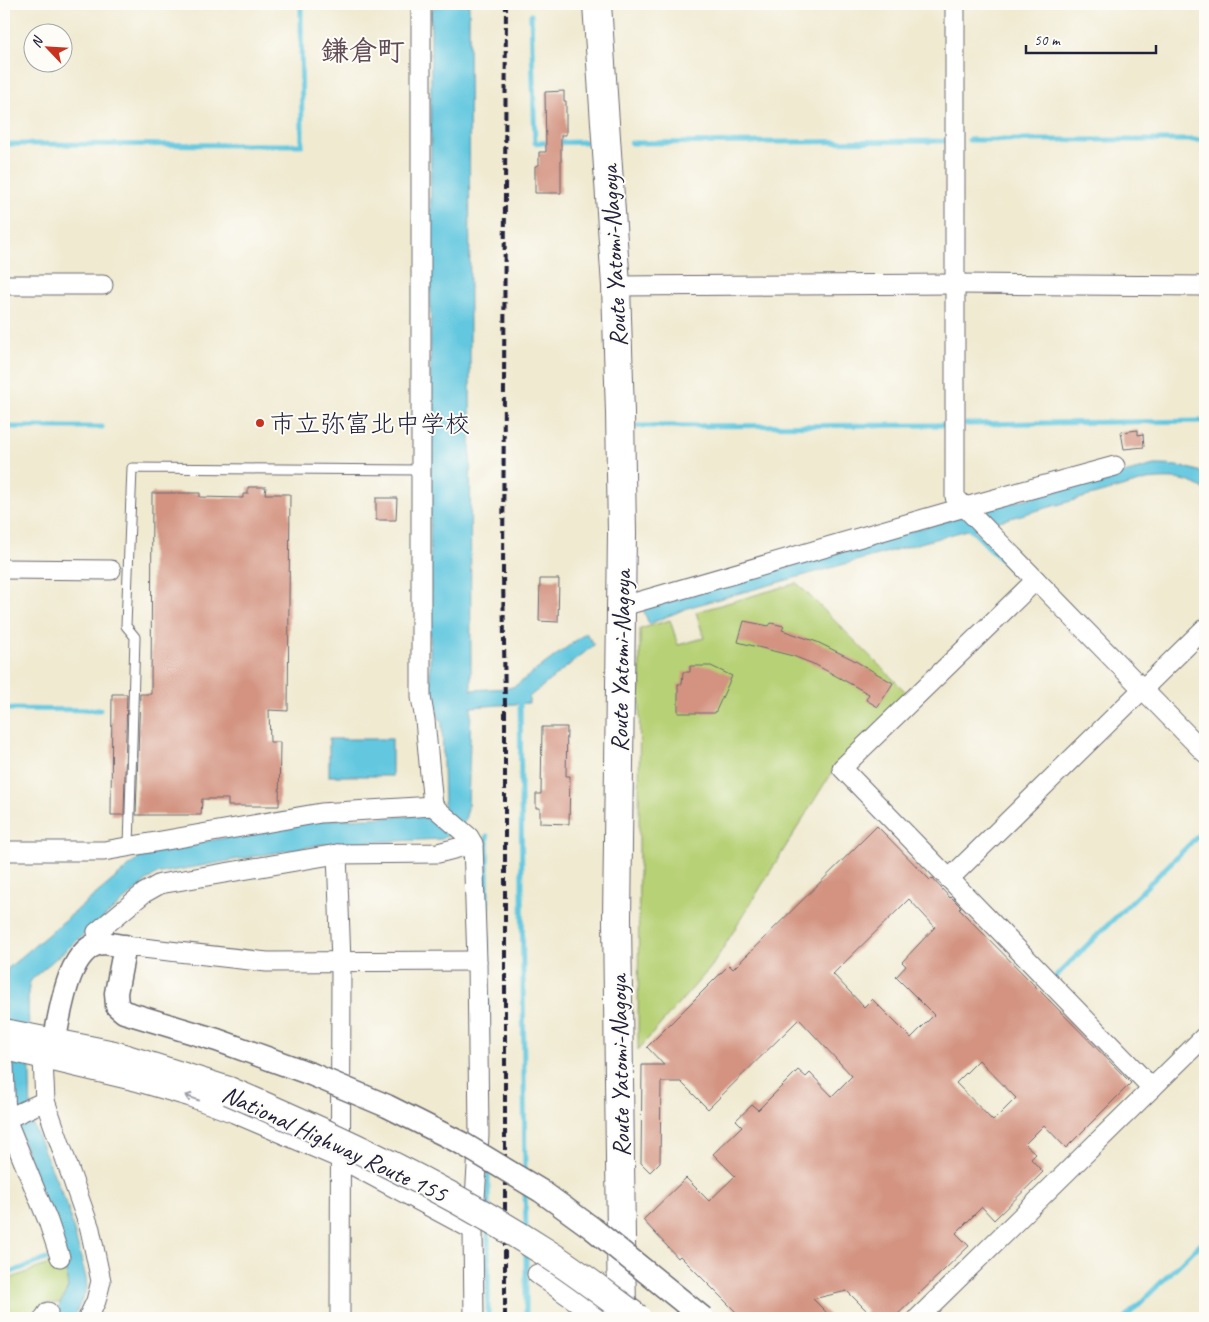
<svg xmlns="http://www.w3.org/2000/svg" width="1209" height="1322" viewBox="0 0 1209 1322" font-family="Caveat,'Klee One',sans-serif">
<rect width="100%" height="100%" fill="#fdfcf7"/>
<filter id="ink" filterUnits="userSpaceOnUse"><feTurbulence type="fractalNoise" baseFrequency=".02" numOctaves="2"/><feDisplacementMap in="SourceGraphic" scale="10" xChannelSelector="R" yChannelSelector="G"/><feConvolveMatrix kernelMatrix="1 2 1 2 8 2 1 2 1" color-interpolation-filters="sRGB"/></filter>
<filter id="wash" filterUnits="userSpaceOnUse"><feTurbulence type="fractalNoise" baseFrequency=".0096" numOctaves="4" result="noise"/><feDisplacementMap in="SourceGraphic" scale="20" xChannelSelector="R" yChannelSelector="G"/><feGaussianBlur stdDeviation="1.12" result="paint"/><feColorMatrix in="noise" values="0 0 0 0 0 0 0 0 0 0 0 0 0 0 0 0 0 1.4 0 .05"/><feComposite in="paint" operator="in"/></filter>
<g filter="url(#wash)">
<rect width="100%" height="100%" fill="#f0ead1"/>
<g fill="#b7d176" stroke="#6c7a58">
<polygon points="797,583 910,696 833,770 712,966 638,1050 640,629 670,620 678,645 704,638 696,612"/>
<polygon points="54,1262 65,1263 68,1288 60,1303 43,1304 34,1318 4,1318 4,1281"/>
</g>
<g fill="#62c7df" stroke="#42748d">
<path d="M434,4H469L471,690L509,688L515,686L586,633L594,645L529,697V703L471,707L468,808C463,831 460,829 442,839L325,844L155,874L34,977L30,982L28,993L31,1120L68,1208L86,1278L87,1288L74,1318H53L68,1288L65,1263L17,1125L4,1031L7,969L146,852L324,820L435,815L444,806L442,723L430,701L431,12L434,8Z"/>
<path d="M1154,465C1172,465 1188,466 1205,474V490C1188,477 1168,478 1147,480L690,607L649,624L643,609L980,511Z"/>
<rect x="329" y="739" width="63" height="37"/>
</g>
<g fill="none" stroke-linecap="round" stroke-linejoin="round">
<g stroke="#62c7df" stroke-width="5">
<polyline points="531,15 535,143 585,142"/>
<polyline points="969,140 1205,140"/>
<polyline points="631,143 950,141"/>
<polyline points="4,144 302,145 301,9"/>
<polyline points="966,424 1205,421"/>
<polyline points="637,426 948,425"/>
<polyline points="4,427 102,427"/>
<polyline points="967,525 1021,580"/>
<polyline points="520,699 525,1173"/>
<polyline points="4,709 100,710"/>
<polyline points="487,836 487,1048"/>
<polyline points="1056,976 1205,829"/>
<polyline points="488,1166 488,1208"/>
<polyline points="525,1189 526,1231"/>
<polyline points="526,1252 526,1318"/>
<polyline points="4,1275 46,1259"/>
<polyline points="488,1318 488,1226"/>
<polyline points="1125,1318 1205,1239"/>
</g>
</g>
<g id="blocks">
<g fill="#d39380" fill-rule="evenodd">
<polygon points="564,91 564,101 566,101 566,135 561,135 561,193 535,193 535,166 539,165 539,152 546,152 545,92"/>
<polygon points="1138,430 1138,435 1143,434 1144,447 1124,449 1121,432"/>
<polygon points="248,487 266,487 265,494 290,494 288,711 269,710 270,742 280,742 279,806 228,806 228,799 202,799 201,815 136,815 140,694 151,694 152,493 200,493 200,497 243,498 243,494 248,494"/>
<polygon points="376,498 397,498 396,520 376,520"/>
<polygon points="540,579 559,579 558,622 539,621"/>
<polygon points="744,621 769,626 771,623 784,626 782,630 817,642 852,659 893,683 878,707 866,700 869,694 816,665 793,656 738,642"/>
<polygon points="690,666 711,666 732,676 715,713 678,713 678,684 682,684 683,672 690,672"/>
<polygon points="112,694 127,694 124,815 111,815"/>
<polygon points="542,727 567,727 566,776 570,776 569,824 540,823 540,808 536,808 536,794 541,794"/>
<path d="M877,826L930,880L932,878L950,898L951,897L961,907L959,909L1131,1083L1066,1148L1044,1125L1025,1144L1036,1154L1031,1159L1043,1172L994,1220L982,1207L956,1233L969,1246L894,1318H860L867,1311L847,1291L813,1299L832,1318H742L680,1256L678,1258L643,1220L686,1178L709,1201L735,1176L713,1154L742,1126L736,1120L752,1105L758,1110L798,1070L806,1077L810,1073L832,1096L852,1076L799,1019L708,1109L681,1082H661L660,1162L650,1172L641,1163L642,1065H664L647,1047L729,965L733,969ZM909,899L935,927L902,962L906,966L896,977L934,1015L911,1038L872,999L864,1007L833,974ZM979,1060L1016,1098L993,1121L956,1083Z"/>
</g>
</g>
</g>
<g filter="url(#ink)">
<use href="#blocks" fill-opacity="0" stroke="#6a6870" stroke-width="1"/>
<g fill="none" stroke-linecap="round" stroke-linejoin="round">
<g stroke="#6a6870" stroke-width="11">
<polyline id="service" points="129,847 135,637 126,626 132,468 421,470"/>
</g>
<g stroke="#6a6870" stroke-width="21">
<g id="minor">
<polyline points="421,4 421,697 425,720 433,806"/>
<polyline points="955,4 955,497 1205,753"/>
<polyline points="4,285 103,285"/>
<polyline points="616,286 955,284 1205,286"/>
<polyline points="4,569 111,570"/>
<polyline points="1036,580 842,768 1152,1088"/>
<polyline points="620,607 965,507 1115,466"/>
<polyline points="4,851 104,851 321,813 433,806 469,837 473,844 477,961 479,1135 473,1230 474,1318"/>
<polyline points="949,879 1205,628"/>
<polyline points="101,943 97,932 144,893 160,884 337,854"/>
<polyline points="125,946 267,962 477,961"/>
<polyline points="4,1050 135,1081 190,1097 234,1113 339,1158 473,1230"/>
<polyline points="43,1060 45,1101 90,1229 101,1281 96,1301 88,1318"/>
<polyline points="4,1065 6,1119 48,1221 60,1257"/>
<polyline points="4,1120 45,1101"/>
<polyline points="537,1274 600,1318"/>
<polyline points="44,1318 48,1312"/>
<polyline points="340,1318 341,962 337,854 438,853 473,844"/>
<polyline points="918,1318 1205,1036"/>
</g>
</g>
<g stroke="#6a6870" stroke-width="25">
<path id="tertiary" d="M54,1043C60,1016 67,947 102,943C109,943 118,946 125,946L116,993L117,1006L124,1012L217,1040L311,1074"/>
</g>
<g stroke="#6a6870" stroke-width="30">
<polyline id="primary" points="597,4 616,286 620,413 622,533 617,919 622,1318"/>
</g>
<g stroke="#6a6870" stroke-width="30">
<polyline id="trunk" points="4,1033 114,1055 229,1091"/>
</g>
<use href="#service" stroke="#fff" stroke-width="9"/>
<use href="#minor" stroke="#fff" stroke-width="19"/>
<use href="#tertiary" stroke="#fff" stroke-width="22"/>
<use href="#primary" stroke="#fff" stroke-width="28"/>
<use href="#trunk" stroke="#fff" stroke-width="28"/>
<polyline stroke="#22223b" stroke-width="4" stroke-dasharray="8 4" stroke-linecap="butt" points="505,1318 505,707 503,573 506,4"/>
<g stroke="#6a6870" stroke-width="25" stroke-linecap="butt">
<polyline id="tertiary-bridge" points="311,1074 387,1106 463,1144 541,1191 592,1228 703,1318"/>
</g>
<g stroke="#6a6870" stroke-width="30" stroke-linecap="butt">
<path id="trunk-bridge" d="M229,1091C339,1138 444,1187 545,1252C577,1272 607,1296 637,1318"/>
</g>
<use href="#tertiary-bridge" stroke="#fff" stroke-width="22"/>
<use href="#trunk-bridge" stroke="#fff" stroke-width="28"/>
</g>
<defs><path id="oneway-shaft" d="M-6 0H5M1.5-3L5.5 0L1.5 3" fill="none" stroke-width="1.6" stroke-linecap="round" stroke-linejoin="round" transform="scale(1.25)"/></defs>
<use stroke="#9c9ca7" href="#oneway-shaft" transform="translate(192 1098) rotate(-161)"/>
</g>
<circle fill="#c8321e" stroke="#fdfcf7" stroke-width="2" cx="260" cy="423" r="5"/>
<g text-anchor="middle" stroke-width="4" stroke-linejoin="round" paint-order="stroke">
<g font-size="25" fill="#22223b" stroke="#fdfcf7">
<text transform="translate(613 256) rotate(-93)" y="9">Route Yatomi-Nagoya</text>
<text transform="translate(620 661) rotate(-89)" y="9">Route Yatomi-Nagoya</text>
<text transform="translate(619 1066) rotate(-91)" y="9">Route Yatomi-Nagoya</text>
<text transform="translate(335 1143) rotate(25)" y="9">National Highway Route 155</text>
</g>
<g font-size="25" fill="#22223b" stroke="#fdfcf7" text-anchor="start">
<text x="270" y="432">市立弥富北中学校</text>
</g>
<g font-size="28" font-weight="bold" fill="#604a53" stroke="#fdfcf7">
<text x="363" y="60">鎌倉町</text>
</g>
</g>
<rect width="1209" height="1322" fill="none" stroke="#fdfcf7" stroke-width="20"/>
<g transform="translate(48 48) rotate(295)"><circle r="24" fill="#fdfcf7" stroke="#a5a5ac"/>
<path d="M0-4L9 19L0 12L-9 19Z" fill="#c8321e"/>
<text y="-8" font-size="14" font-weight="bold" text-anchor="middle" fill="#22223b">N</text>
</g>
<path d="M1026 45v8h130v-8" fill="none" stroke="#22223b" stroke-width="2.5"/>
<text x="1034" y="45" font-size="15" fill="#22223b" stroke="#fdfcf7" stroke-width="4" paint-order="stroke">50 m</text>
</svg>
